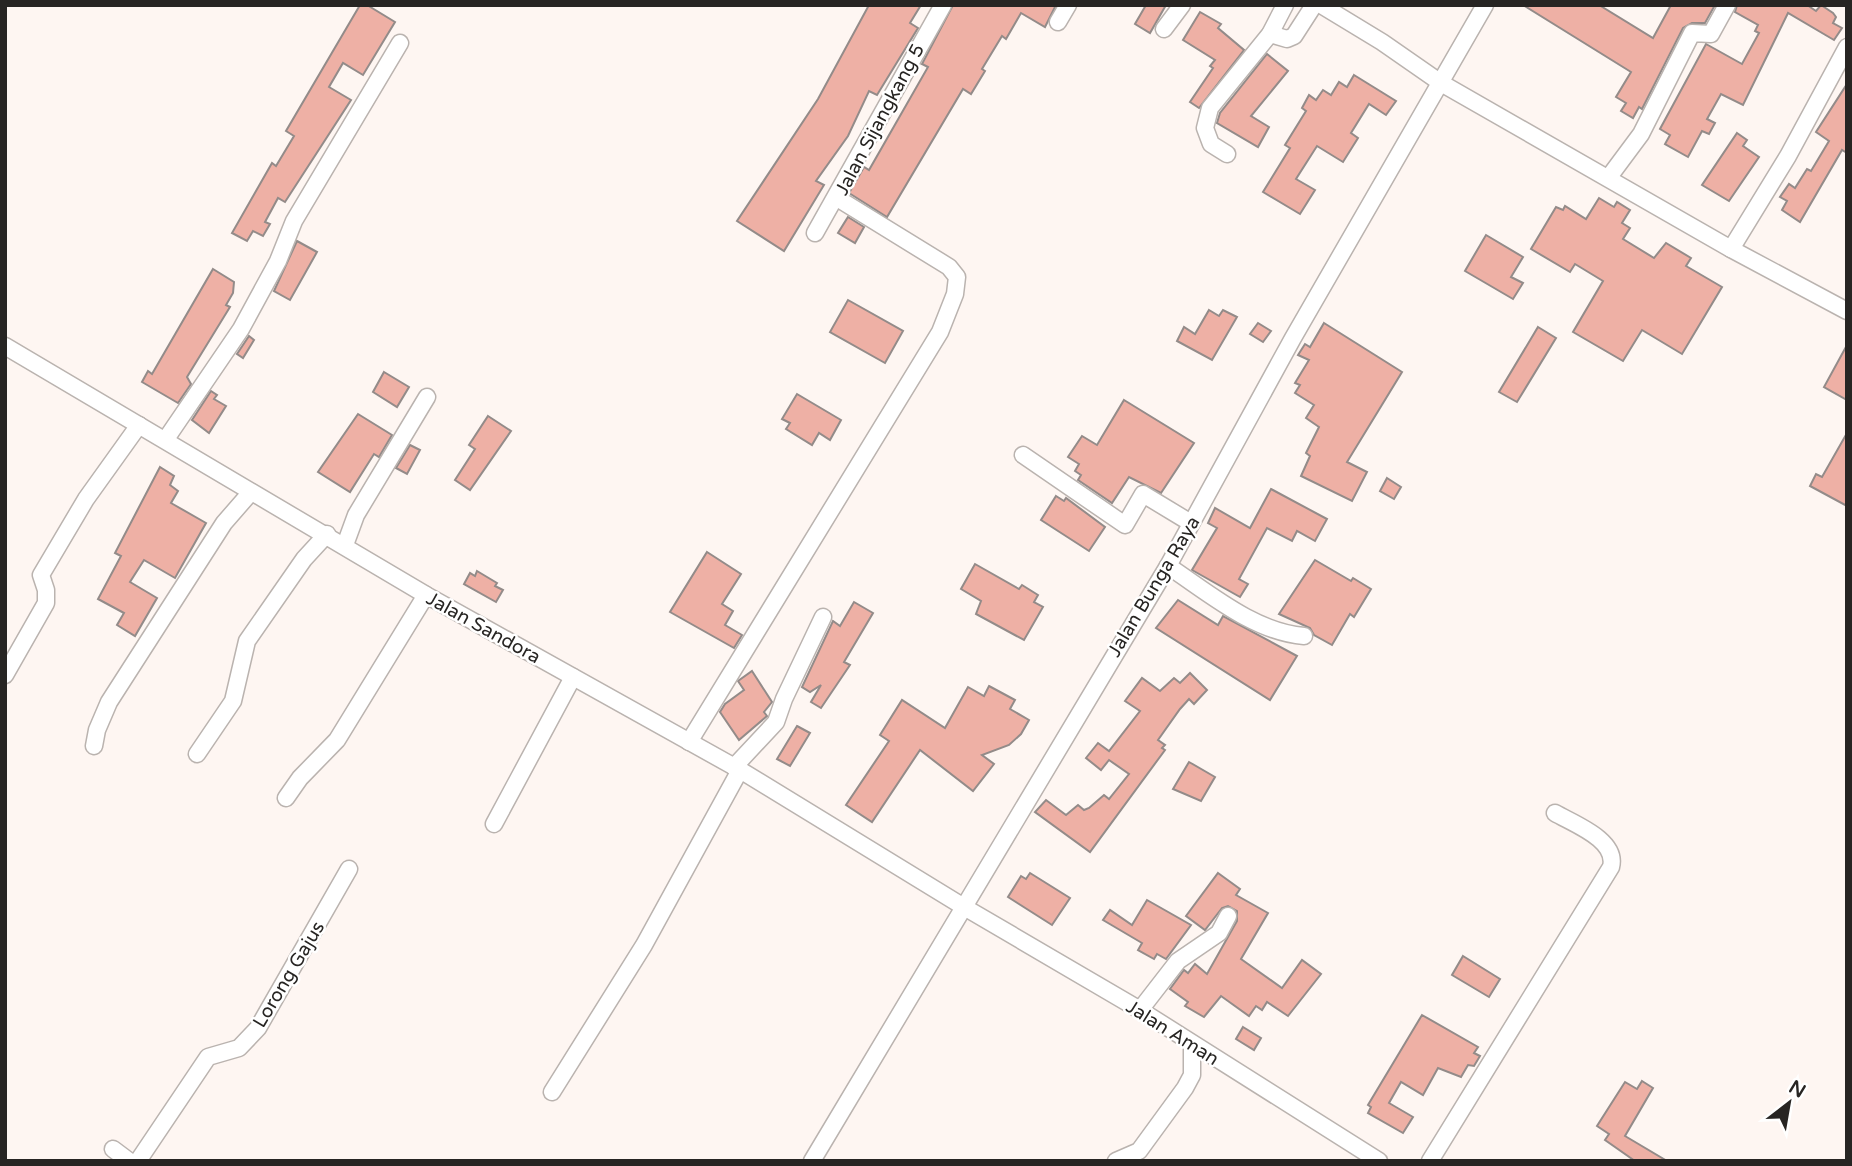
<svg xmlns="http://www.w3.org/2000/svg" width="1852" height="1166" viewBox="0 0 1852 1166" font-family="'Varela Round',sans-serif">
<rect width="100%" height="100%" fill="#fef6f2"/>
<g fill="#eeb0a5" stroke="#938b89" stroke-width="2">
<polygon points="360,5 367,5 395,22 363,75 343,63 329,87 351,100 285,202 278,198 265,222 270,224 263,236 253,231 247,241 232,233 272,163 276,166 294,136 286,131"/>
<polygon points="869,5 921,5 910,23 918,28 877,95 869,91 848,136 816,181 824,185 784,251 737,221 818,99"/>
<polygon points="953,5 1056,5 1045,27 1021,13 1006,39 1002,36 982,69 985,71 971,94 963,89 887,217 849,193 864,167 869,170 928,67 922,64"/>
<polygon points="1146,5 1166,5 1150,33 1135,24"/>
<polygon points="1523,5 1599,5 1653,38 1671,5 1715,5 1705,23 1692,23 1683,28 1642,109 1639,107 1633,118 1621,111 1626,103 1616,97 1631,72"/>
<polygon points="1737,5 1807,5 1816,11 1821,5 1833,13 1836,17 1833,23 1842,28 1834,40 1788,13 1743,105 1721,94 1707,119 1715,123 1709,134 1702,131 1688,157 1665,144 1670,135 1660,129 1706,44 1742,64 1759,33 1755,31 1758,25 1735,12"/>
<polygon points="1200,12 1221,24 1218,28 1244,50 1199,108 1190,102 1213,68 1210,66 1215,60 1183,40"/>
<polygon points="1267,54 1288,71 1251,116 1269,127 1258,147 1217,123 1220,113"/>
<polygon points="1354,75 1396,101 1386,115 1369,104 1351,133 1358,138 1343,162 1317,146 1296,179 1315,190 1300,214 1263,192 1290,148 1285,145 1306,111 1302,108 1309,95 1316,100 1323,90 1331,95 1339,82 1347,87"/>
<polygon points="1847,84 1847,153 1842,150 1800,222 1782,210 1787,201 1780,197 1789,184 1795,188 1807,169 1811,171 1829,141 1816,132"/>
<polygon points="1737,133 1747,140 1743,146 1759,157 1729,201 1702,185"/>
<polygon points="1599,198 1614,207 1617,202 1630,210 1622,223 1630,228 1623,239 1654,258 1666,243 1691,258 1686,266 1722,287 1682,354 1642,330 1623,361 1573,332 1603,281 1575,264 1570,272 1531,249 1556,207 1563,210 1565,206 1586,219"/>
<polygon points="848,217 864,227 855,243 838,233"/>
<polygon points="1486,235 1523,257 1511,277 1523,283 1513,299 1465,271"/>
<polygon points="297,241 317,252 290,300 274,291"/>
<polygon points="213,269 234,282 233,293 226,305 230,307 187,377 191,384 178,403 142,382 148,371 152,374"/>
<polygon points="848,300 903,331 885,363 830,332"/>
<polygon points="1209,310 1219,316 1223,310 1237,317 1212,360 1177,341 1184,327 1195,334"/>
<polygon points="1258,323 1271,331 1263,342 1250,334"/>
<polygon points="1324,323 1402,372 1347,462 1367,472 1352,501 1301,476 1310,456 1306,453 1319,427 1306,418 1314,405 1295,393 1300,385 1295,383 1309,360 1298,355 1305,344 1310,347"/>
<polygon points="1538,327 1556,338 1517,402 1499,392"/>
<polygon points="249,336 254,340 243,358 237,354"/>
<polygon points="1847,345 1847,400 1824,387"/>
<polygon points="384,372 409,387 397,407 373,392"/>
<polygon points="211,391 217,395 214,399 226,406 209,433 192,420"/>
<polygon points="797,394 841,420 830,440 819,433 812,445 786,429 790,423 782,419"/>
<polygon points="1124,400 1194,443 1161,493 1129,477 1112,503 1078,480 1081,475 1075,471 1079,464 1068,457 1082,436 1097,445"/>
<polygon points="358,414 392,435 379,457 374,454 350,492 318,472"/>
<polygon points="488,416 511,431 470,490 455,480 475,449 469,445"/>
<polygon points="1847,433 1847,506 1810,486 1816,474 1822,477"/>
<polygon points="410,445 420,450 407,474 396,468"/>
<polygon points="160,467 174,476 170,485 178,491 171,503 206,523 175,578 144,560 130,582 157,598 135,636 117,625 124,613 98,599 121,556 115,553"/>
<polygon points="1387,478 1401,487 1394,499 1380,491"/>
<polygon points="1271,489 1327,519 1315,541 1297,531 1292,541 1267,528 1239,579 1248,584 1240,597 1192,570 1217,528 1208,523 1215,508 1250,528"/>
<polygon points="1056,496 1064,501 1066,498 1105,527 1089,551 1041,520"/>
<polygon points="707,552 741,574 722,604 733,611 725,625 742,635 734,648 670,612"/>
<polygon points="1315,560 1351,581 1353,578 1371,589 1354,617 1350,614 1332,645 1314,635 1310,628 1279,614"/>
<polygon points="975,564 1019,589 1022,585 1038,595 1034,602 1043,607 1024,640 976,614 981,601 961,589"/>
<polygon points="477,571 497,583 495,586 503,590 496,602 464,584 470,573 475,576"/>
<polygon points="1178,600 1218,625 1223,616 1297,656 1270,700 1156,628"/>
<polygon points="854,602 873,613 844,662 850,665 821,708 811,702 821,685 810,692 802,687 833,621 840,626"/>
<polygon points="752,671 772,702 764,712 767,716 739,740 720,712 725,704 744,690 738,681"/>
<polygon points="1190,673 1207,690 1194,704 1189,699 1180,709 1158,740 1165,745 1162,748 1165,750 1090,852 1035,812 1046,800 1066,815 1078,805 1084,810 1089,808 1104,795 1109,799 1129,774 1109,760 1101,770 1086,758 1098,743 1109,751 1140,711 1125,701 1142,678 1160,691 1174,678 1180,683"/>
<polygon points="989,686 1015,700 1010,709 1029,720 1021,734 1009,745 982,755 994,764 973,791 920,750 872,822 846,805 889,741 880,735 902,700 945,728 968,687 984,696"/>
<polygon points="797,726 810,733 790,766 777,759"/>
<polygon points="1189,762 1215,777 1201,801 1173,789"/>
<polygon points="1030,873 1070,898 1052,925 1008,897 1021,876 1026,879"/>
<polygon points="1218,873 1240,889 1236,895 1268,913 1241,959 1282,988 1302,960 1321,974 1288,1016 1267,1002 1262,1010 1256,1006 1249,1016 1221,996 1204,1017 1185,1006 1188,1002 1170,989 1184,970 1188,973 1195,964 1207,974 1237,921 1237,911 1228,906 1222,908 1205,930 1186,916"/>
<polygon points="1147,900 1191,925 1166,959 1157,954 1154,959 1138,950 1142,943 1103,920 1110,910 1132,925"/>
<polygon points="1463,956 1500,979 1489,997 1452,975"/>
<polygon points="1422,1015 1478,1047 1474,1053 1480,1056 1474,1066 1468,1065 1461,1077 1438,1068 1423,1095 1401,1082 1389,1103 1413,1117 1403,1133 1368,1113 1371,1107 1368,1105"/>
<polygon points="1243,1027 1261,1038 1254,1050 1236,1039"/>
<polygon points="1642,1081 1653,1088 1625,1136 1667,1161 1635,1161 1605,1140 1609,1134 1597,1126 1625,1082 1637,1089"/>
</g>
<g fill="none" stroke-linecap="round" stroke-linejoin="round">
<g stroke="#bab3af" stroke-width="19">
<g id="minor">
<polyline points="1321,5 1382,42 1441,83 1731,249 1847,311"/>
<polyline points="1058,22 1068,5"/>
<polyline points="1164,29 1182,5"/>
<polyline points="1270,34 1287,39 1294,36 1314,5"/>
<polyline points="1227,154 1211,144 1205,128 1210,108 1270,34 1285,5"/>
<polyline points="1609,177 1641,134 1692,33 1711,34 1727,5"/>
<polyline points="815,233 943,5"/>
<polyline points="1731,249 1788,156 1847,47"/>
<polyline points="5,346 426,595 740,770 964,907 1140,1010 1379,1161"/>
<polyline points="166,439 241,329 278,261 294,221 400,43"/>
<polyline points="1023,455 1125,525 1143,494 1191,523"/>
<polyline points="345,545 356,515 427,397"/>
<path d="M1168,566C1209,593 1254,632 1304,636"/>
<polyline points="5,675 46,603 46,590 41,575 86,499 139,425"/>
<polyline points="689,742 940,332 955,294 957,277 949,267 837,198"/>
<polyline points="94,746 97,730 109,702 224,523 251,492"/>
<polyline points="197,754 233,701 247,641 304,559 327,534"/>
<polyline points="734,767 776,722 784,699 823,617"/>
<polyline points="286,798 300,778 337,740 426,595"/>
<polyline points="494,824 573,677"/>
<polyline points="1140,1010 1178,961 1219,933 1228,916"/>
<polyline points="552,1092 644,945 740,770"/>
<polyline points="113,1149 129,1161"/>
<polyline points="138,1161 208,1057 239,1048 258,1028 349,869"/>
<polyline points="812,1161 1168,566 1293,338 1485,5"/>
<polyline points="1116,1161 1139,1151 1185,1088 1192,1075 1192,1045"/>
<path d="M1430,1161L1611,867C1618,840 1574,824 1555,813"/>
</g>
</g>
<use href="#minor" stroke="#fff" stroke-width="16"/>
</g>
<g text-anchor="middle" stroke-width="5" stroke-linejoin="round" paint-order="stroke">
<g font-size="19" fill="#272523" stroke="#fff">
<text transform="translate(879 119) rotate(-62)" y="7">Jalan Sijangkang 5</text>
<text transform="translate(1153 586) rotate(-59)" y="7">Jalan Bunga Raya</text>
<text transform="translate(484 627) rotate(29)" y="7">Jalan Sandora</text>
<text transform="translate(288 974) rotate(-59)" y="7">Lorong Gajus</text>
<text transform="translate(1173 1032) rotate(32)" y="7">Jalan Aman</text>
</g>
</g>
<rect width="1852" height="1166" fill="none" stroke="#272523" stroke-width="14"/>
<g transform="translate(1789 1103) rotate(31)" stroke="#ffffff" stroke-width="5" paint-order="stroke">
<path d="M0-5L12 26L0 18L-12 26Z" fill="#272523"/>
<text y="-10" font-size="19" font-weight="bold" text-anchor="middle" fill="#272523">N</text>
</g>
</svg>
